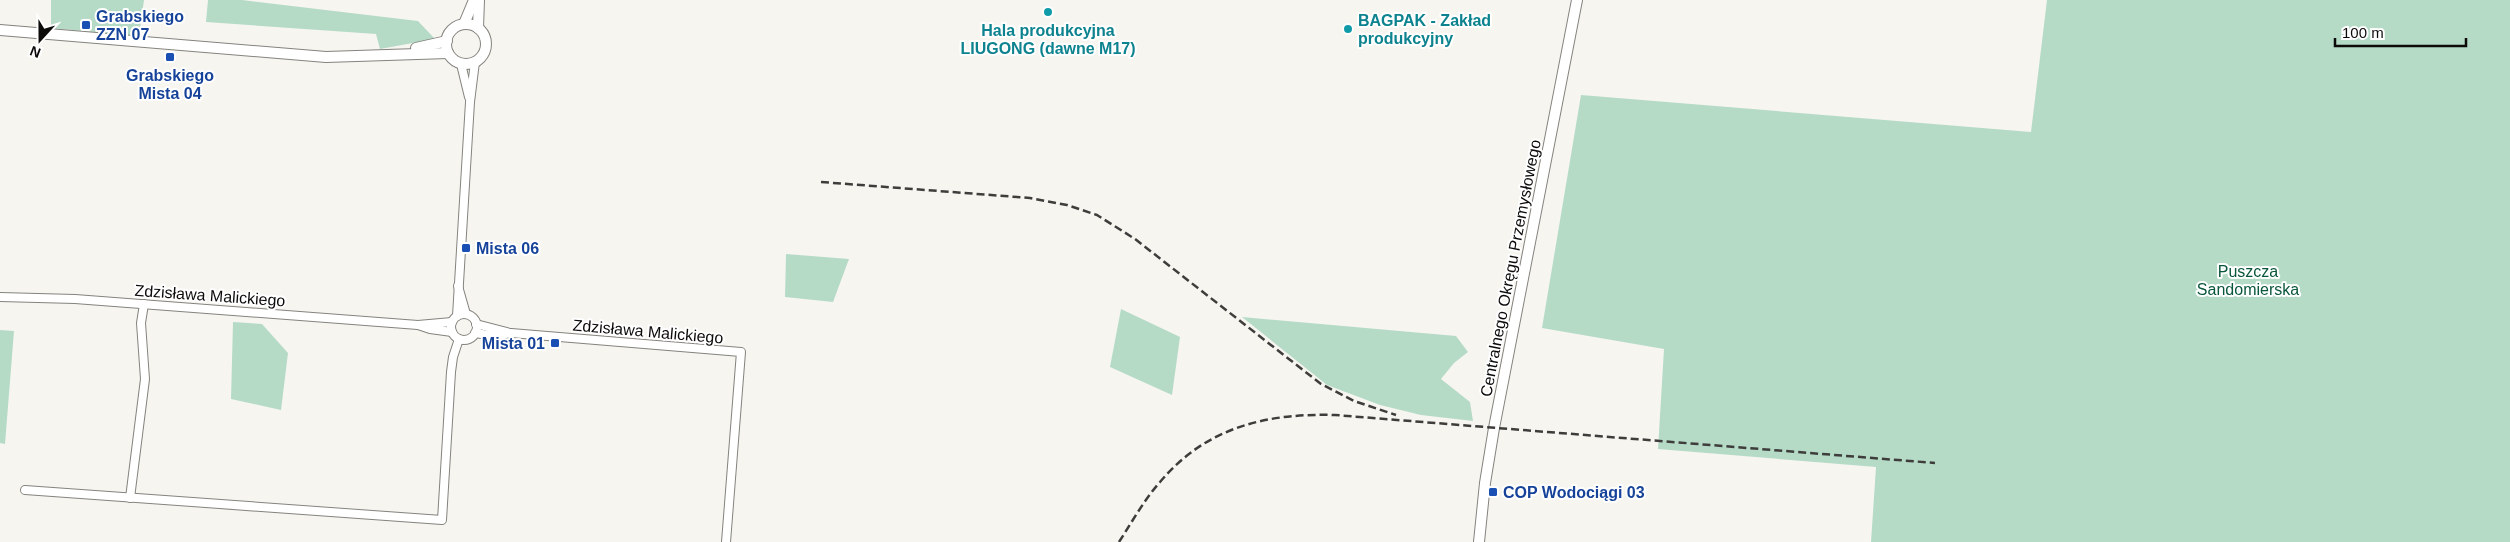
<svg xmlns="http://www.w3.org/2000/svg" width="2510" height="542" viewBox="0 0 2510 542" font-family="Helvetica,sans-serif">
<rect width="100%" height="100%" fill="#f7f5f0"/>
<g fill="#b5dbc7">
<polygon points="51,0 144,0 139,36 51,28"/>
<polygon points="208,0 242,0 418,21 435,39 380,49 376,34 206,22"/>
<polygon points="2047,0 2510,0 2510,542 1871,542 1876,467 1658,449 1664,349 1542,328 1581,95 2031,132"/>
<polygon points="786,254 849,259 833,302 785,297"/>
<polygon points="1121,309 1180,337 1172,395 1110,367"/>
<polygon points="1242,317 1456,336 1468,352 1454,363 1441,379 1470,402 1473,421 1421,415 1380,405 1327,385"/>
<polygon points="233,322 262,324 288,353 281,410 231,399"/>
<polygon points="0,330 14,331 5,444 0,443"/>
</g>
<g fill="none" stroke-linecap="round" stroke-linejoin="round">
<g stroke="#85837e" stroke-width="10">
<g id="street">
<polyline points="461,64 469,97"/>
<polyline points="458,286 466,314"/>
<polyline points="0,297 75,299 418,325 430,329 452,332"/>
<circle cx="464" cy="327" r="13"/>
<polyline points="457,316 470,102 475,62"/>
<polyline points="476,324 510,333"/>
<polyline points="418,325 452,322"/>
<polyline points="475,333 495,336 511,333 741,352 726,542"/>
<polyline points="25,490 442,520 451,372 453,357 459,339"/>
<polyline points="130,498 145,379 141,323 144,304"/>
</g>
</g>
<g stroke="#85837e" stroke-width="12">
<g id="secondary">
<polyline points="464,24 474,0"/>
<circle cx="466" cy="44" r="20"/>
<polyline points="478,28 479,0"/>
<polyline points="0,30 326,57 448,53"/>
<polyline points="416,48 447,41"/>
<polyline points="1479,542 1485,483 1494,428 1577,0"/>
</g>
</g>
<use href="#street" stroke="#fff" stroke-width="8"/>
<use href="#secondary" stroke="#fff" stroke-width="10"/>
<g stroke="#3e3d3b" stroke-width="2.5" stroke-dasharray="8 4" stroke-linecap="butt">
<polyline points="821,182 1030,198 1067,205 1097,215 1135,239 1321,384 1354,401 1396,415"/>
<path d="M1119,542C1132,522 1144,500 1160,482C1206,427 1267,413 1335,415L1935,463"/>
</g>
</g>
<g fill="#0f9aa8" stroke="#fff" stroke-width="2">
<circle cx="1048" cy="12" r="5"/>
<circle cx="1348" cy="29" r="5"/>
</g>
<g fill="#1a4fb4" stroke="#fff" stroke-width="2">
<rect x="81" y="20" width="10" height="10" rx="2.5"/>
<rect x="165" y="52" width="10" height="10" rx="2.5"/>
<rect x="461" y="243" width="10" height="10" rx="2.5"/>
<rect x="550" y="338" width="10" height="10" rx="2.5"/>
<rect x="1488" y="487" width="10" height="10" rx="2.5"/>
</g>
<g text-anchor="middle" stroke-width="4" stroke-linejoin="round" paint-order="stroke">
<g font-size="16" font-weight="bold" fill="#164399" stroke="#fff" text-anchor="start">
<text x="96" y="22">Grabskiego<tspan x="96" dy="18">ZZN 07</tspan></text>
<text x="170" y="81" text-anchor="middle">Grabskiego<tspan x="170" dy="18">Mista 04</tspan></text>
<text x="476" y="254">Mista 06</text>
<text x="545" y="349" text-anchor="end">Mista 01</text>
<text x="1503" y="498">COP Wodociągi 03</text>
</g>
<g font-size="16" font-weight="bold" fill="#0d838f" stroke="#fff" text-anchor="start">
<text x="1358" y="26">BAGPAK - Zakład<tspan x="1358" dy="18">produkcyjny</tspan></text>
<text x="1048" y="36" text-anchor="middle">Hala produkcyjna<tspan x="1048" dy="18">LIUGONG (dawne M17)</tspan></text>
</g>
<g font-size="16" fill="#0c0b0a" stroke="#fff">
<text transform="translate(1510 268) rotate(-79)" y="6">Centralnego Okręgu Przemysłowego</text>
<text transform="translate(210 295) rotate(4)" y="6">Zdzisława Malickiego</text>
<text transform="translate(648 331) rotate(5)" y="6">Zdzisława Malickiego</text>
</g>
<g font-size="16" fill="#09573b" stroke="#fff">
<text x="2248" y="277">Puszcza<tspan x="2248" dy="18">Sandomierska</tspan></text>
</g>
</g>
<g transform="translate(40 40) rotate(201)" stroke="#ffffff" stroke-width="4" paint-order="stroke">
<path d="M0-4L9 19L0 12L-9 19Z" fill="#0c0b0a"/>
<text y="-8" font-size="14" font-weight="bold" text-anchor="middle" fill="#0c0b0a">N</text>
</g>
<path d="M2335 38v8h131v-8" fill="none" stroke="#0c0b0a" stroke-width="2.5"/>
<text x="2342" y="38" font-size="15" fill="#0c0b0a" stroke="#ffffff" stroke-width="4" paint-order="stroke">100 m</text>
</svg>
